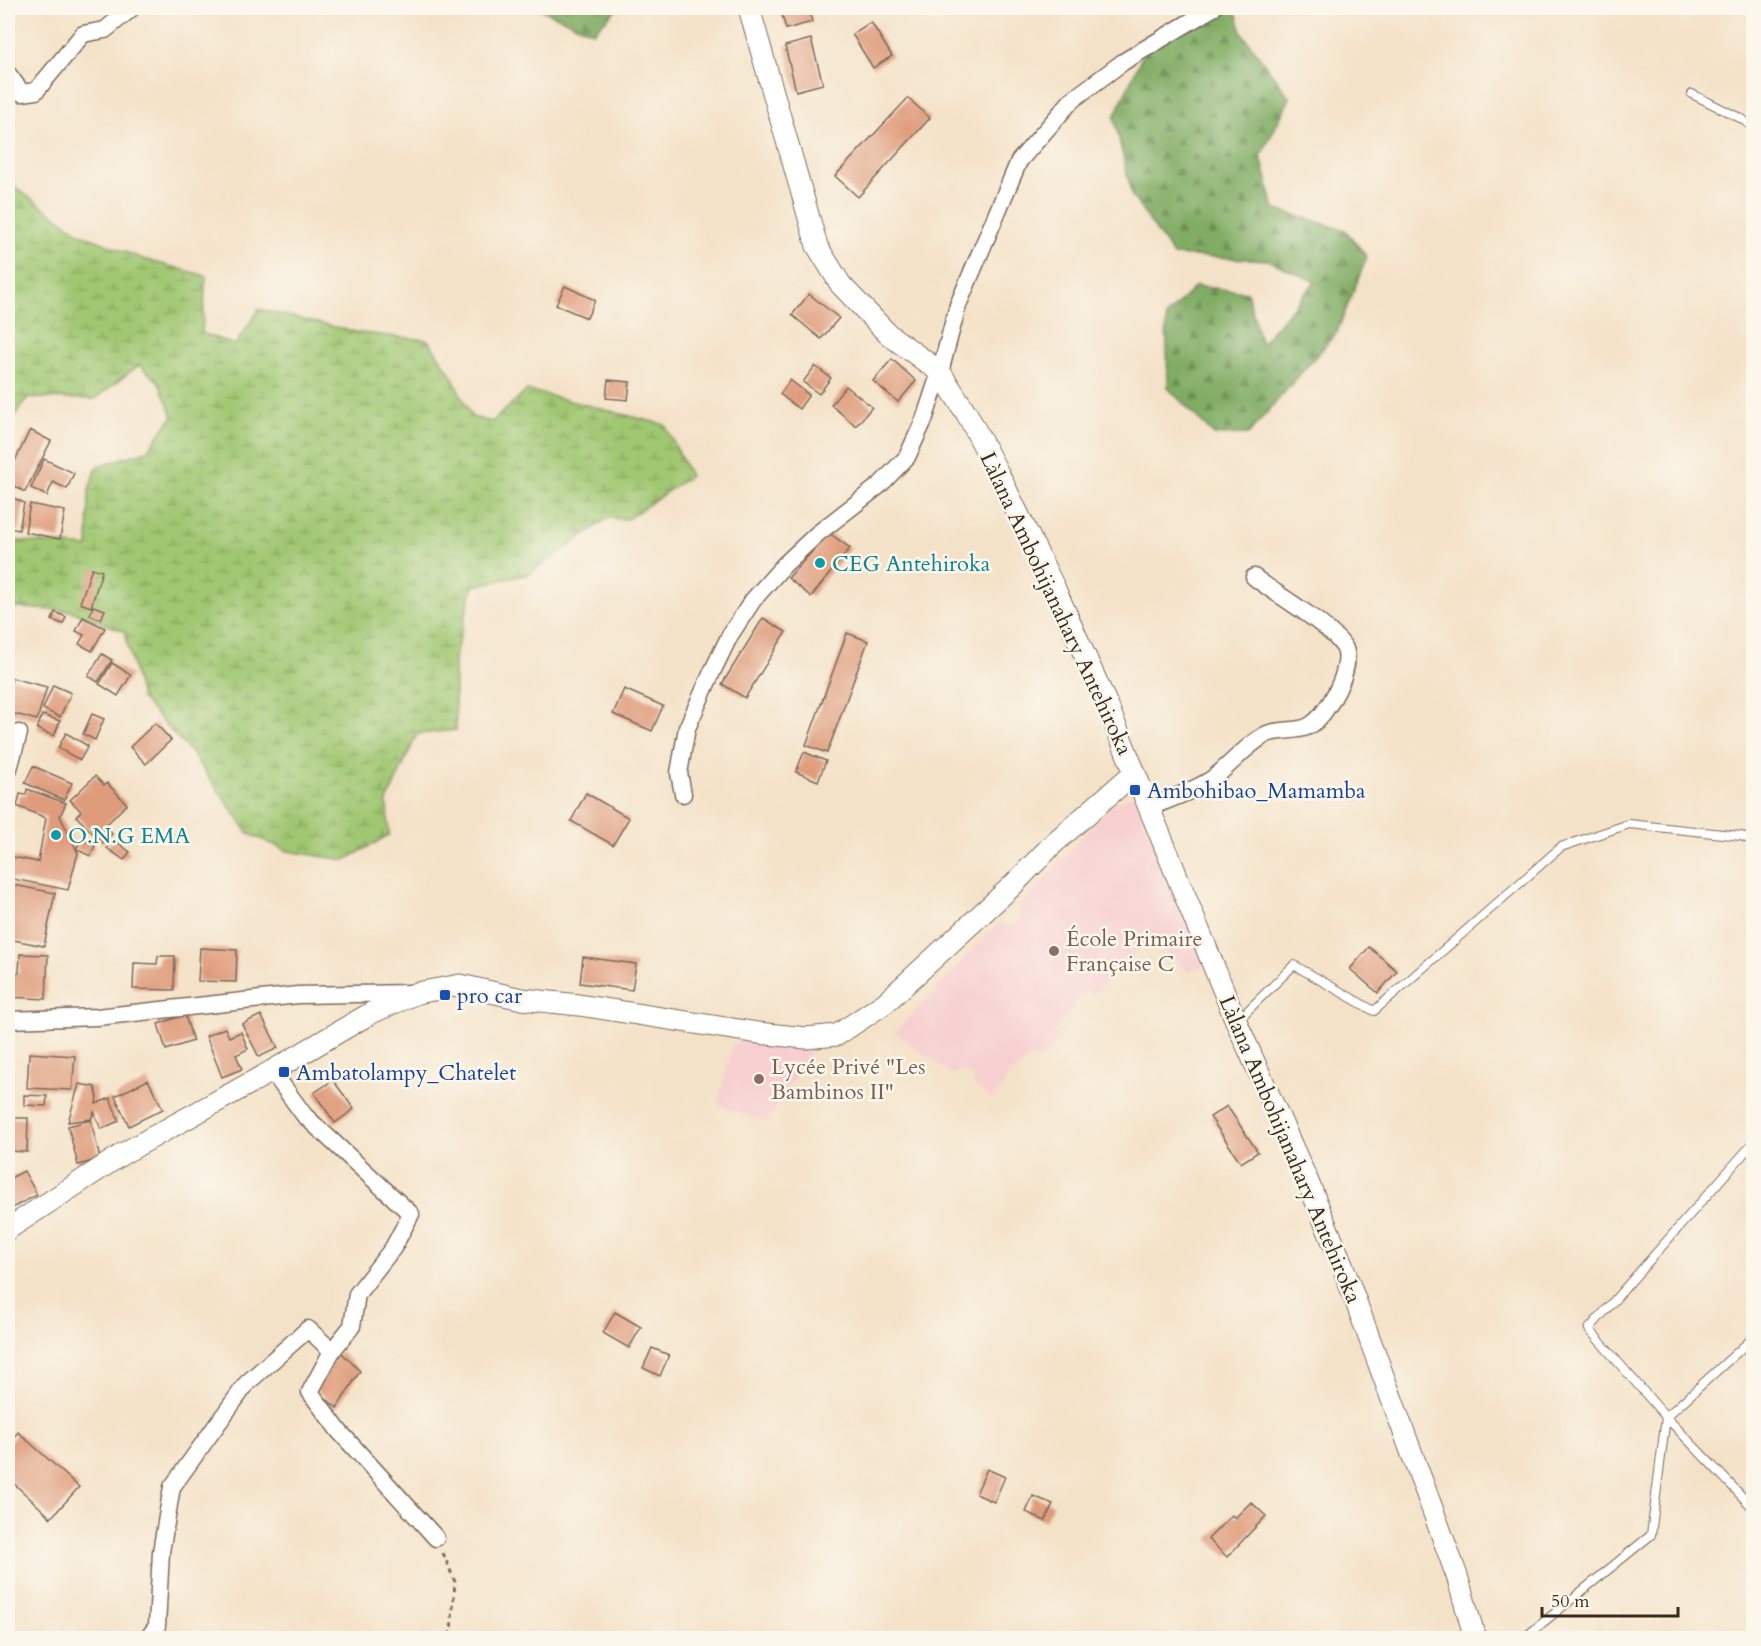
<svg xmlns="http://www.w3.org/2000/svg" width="1761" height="1646" viewBox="0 0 1761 1646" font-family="Cardo,serif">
<defs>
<pattern id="forest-firs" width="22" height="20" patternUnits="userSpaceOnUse" patternTransform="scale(1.5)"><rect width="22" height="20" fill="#80ac64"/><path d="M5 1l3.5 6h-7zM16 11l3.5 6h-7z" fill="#6a8c52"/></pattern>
<pattern id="wetland-marsh" width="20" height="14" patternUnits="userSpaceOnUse" patternTransform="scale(1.5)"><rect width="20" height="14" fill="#a0c772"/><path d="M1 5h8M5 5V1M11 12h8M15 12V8" fill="none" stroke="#84a25d"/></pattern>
</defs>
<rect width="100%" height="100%" fill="#fbf7ec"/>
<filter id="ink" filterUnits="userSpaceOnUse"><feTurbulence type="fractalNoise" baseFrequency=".0167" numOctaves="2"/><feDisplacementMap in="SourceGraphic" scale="12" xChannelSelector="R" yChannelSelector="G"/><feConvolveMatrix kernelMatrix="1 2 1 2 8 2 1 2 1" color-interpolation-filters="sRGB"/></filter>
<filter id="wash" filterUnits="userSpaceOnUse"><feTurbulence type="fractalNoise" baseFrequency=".008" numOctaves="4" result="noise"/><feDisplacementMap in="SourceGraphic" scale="24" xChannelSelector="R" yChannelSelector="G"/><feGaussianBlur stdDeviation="1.35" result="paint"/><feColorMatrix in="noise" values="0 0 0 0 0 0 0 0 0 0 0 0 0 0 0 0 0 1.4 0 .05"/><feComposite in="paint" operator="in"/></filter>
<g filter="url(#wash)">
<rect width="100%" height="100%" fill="#f4e2c8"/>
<g fill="#f7cfd1">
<polygon points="1133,795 1204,966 1187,972 1151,937 1094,995 1086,991 1054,1032 1061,1039 1041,1059 1032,1056 1011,1074 993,1100 974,1086 974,1077 959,1069 953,1075 895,1032 997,924 1013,926 1021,918 1019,907 1109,807"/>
<polygon points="741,1039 806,1046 811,1053 766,1122 717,1105 733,1044"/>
</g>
<g fill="url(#forest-firs)" stroke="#5e6b41" stroke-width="1.5">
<polygon points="537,8 618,8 593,32"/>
<polygon points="1213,8 1235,8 1242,33 1290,98 1261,156 1274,209 1345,230 1367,257 1337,332 1248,434 1214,435 1168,388 1166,316 1196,286 1247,292 1261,344 1315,282 1268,260 1173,255 1132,196 1114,117 1146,48"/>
</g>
<polygon fill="url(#wetland-marsh)" stroke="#6e7848" stroke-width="1.5" points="8,182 81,234 143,259 206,276 202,333 235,345 259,309 360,333 428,340 450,373 472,417 492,422 527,390 665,425 690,476 627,519 608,518 529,574 473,586 454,659 456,730 417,734 387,801 389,835 345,860 288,851 249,834 193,755 141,698 124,631 71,611 8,607 8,540 88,547 89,490 97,466 147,451 173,416 158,381 139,365 95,399 27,398 8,426"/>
<g id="blocks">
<g fill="#df9c7b">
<polygon points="780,8 809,8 812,22 786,29"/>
<polygon points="871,22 892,56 873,68 852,34"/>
<polygon points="811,39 823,84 796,91 785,46"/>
<polygon points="908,98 930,118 858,197 835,176"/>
<polygon points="565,286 595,300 587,318 556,305"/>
<polygon points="809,294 839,318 821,339 792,315"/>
<polygon points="892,359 916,381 898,402 873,381"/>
<polygon points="815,366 831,378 819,394 803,382"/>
<polygon points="608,380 630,382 628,400 606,398"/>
<polygon points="790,380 809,395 799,409 780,394"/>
<polygon points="846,386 872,407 856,426 831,405"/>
<polygon points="30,430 51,441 25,492 8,483 8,475"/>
<polygon points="44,459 74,473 67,489 53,482 47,496 31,488"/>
<polygon points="8,495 24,503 19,530 8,528"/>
<polygon points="30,504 65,511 60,539 25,532"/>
<polygon points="829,533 850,548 811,597 788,578"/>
<polygon points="92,568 102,571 91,607 80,603"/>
<polygon points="93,606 105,610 101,619 90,615"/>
<polygon points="55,612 66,617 63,624 52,620"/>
<polygon points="83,617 105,628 92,651 79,644 84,635 76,631"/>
<polygon points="763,618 786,632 745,698 722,684"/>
<polygon points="847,633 868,641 827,753 806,745"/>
<polygon points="102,654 112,660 98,682 88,676"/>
<polygon points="112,663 131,675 118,696 99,684"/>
<polygon points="12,678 47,687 37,720 8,712 8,696"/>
<polygon points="53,685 71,693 60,717 43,709"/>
<polygon points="624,689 663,706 652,731 613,714"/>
<polygon points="92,714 104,719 95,740 83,734"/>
<polygon points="42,715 60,721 54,736 37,729"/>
<polygon points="155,723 171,740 146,764 130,747"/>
<polygon points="66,733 88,746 80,760 58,748"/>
<polygon points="804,752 826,761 818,781 796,772"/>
<polygon points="33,766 72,783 64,800 25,783"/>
<polygon points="95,776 104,785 107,783 127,804 105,826 112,834 102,843 76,816 81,811 70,800"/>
<polygon points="27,789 66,803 60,816 78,853 68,890 8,878 8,856 38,862 46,818 17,806 20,794 26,795"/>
<polygon points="586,793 629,818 613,845 571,821"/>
<polygon points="82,839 95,846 90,856 76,849"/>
<polygon points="113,839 130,852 124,860 107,848"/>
<polygon points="8,884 55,893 44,946 8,939"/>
<polygon points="1369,947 1397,971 1378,993 1350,969"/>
<polygon points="200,948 237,950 236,982 198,981"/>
<polygon points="20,954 48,955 46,999 8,997 8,973 19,973"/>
<polygon points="158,956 175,956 174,990 133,989 134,963 157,964"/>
<polygon points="583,957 636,964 632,990 580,983"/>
<polygon points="185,1015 193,1041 166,1050 158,1024"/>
<polygon points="261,1015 278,1048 259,1057 242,1024"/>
<polygon points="225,1028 229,1037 241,1032 248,1049 236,1055 242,1069 222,1077 206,1036"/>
<polygon points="29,1053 75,1056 72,1090 27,1088"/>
<polygon points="148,1080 163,1109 129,1126 115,1096"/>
<polygon points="333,1080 354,1109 335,1123 314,1093"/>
<polygon points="79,1084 95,1087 97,1096 96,1104 110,1098 119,1121 101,1129 94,1112 91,1119 68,1122"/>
<polygon points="24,1095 47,1096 46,1106 24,1105"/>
<polygon points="1227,1106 1258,1152 1241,1163 1210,1117"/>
<polygon points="8,1118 28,1118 27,1152 8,1151"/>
<polygon points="91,1120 100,1159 78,1165 68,1126"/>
<polygon points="24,1171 37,1195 8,1210 8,1179"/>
<polygon points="615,1312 641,1327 629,1348 603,1333"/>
<polygon points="652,1348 669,1355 660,1376 643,1368"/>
<polygon points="340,1351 360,1371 337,1408 315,1389"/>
<polygon points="18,1432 79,1487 51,1518 8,1478 8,1444"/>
<polygon points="987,1469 1005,1477 994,1502 976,1494"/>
<polygon points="1033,1496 1053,1504 1045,1521 1026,1512"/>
<polygon points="1251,1502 1266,1516 1227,1557 1208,1539 1232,1515 1235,1518"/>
</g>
</g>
</g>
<g filter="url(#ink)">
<use href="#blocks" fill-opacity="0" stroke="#7c6a5a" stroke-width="1.5"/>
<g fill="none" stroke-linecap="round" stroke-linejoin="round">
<g stroke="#7c6a5a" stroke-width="10">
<g id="service">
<polyline points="1692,94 1742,119 1754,128"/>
<polyline points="1237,1021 1294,965 1374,1011 1561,847 1629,824 1741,836 1754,841"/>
<polyline points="1754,1142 1589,1329 1666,1417 1754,1509"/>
<polyline points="1524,1638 1651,1535 1666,1417 1754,1337"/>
</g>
</g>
<g stroke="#7c6a5a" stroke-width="19">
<g id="minor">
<polyline points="8,74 22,93 36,91 83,34 105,30 132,8"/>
<polyline points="8,772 19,733"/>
<polyline points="683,794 679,773 687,728 712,672 730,635 753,600 784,565 817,534 880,485 907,457 924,420 940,372 958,305 1019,161 1072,100 1123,62 1213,8"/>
<path d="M1150,807C1170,799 1194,791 1212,779C1231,765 1245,746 1265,735C1278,728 1296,733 1309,726C1327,717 1355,665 1344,647C1329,624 1278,596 1254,577"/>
<polyline points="8,1020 97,1017 298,995 413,993"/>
<polyline points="272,1071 304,1115 411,1214 393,1248 357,1294 352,1326 332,1351"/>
<polyline points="148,1638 157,1626 161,1552 172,1487 247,1383 308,1329 332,1351 310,1392 339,1431 436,1538"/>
</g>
</g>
<g stroke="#7c6a5a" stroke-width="23">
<g id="tertiary">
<polyline points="749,8 817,246 841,285 888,334 940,372 967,414 998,473 1055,589 1108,707 1236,1021 1308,1182 1342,1264 1457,1576 1475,1638"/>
<polyline points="8,1229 124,1153 272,1071 371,1013 417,993 460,985 522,999 579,1005 758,1033 806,1038 837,1035 885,1003 1012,886 1054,843 1134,773"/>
</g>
</g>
<polyline stroke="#7c6a5a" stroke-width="3" stroke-dasharray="4.5 4.5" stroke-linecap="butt" points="443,1553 455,1582 451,1631 449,1638"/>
<use href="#service" stroke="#fff" stroke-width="8"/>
<use href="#minor" stroke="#fff" stroke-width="16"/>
<use href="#tertiary" stroke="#fff" stroke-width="21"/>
</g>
</g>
<g fill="#0f9aa8" stroke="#fbf7ec" stroke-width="2">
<circle cx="820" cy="563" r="6"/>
<circle cx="56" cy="835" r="6"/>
</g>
<g fill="#1a4fb4" stroke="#fbf7ec" stroke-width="2">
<rect x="1129" y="784" width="12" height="12" rx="3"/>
<rect x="439" y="989" width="12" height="12" rx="3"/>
<rect x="278" y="1066" width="12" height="12" rx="3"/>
</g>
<g fill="#8d6e63" stroke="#fbf7ec" stroke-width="2">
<circle cx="1054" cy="951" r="6"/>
<circle cx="759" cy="1079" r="6"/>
</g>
<g text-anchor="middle" stroke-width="5" stroke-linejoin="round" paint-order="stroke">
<g font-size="22" fill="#0d838f" stroke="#fbf7ec" text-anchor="start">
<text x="832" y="571">CEG Antehiroka</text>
<text x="68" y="843">O.N.G EMA</text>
</g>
<g font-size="22" fill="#3b2a1e" stroke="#fbf7ec">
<text transform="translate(1057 603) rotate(65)" y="8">Làlana Ambohijanahary Antehiroka</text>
<text transform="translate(1291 1149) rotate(67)" y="8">Làlana Ambohijanahary Antehiroka</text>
</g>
<g font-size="22" fill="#164399" stroke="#fbf7ec" text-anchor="start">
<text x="1147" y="798">Ambohibao_Mamamba</text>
<text x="457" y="1003">pro car</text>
<text x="296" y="1080">Ambatolampy_Chatelet</text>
</g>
<g font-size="22" fill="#785e54" stroke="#fbf7ec" text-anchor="start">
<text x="1066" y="946">École Primaire<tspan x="1066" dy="25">Française C</tspan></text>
<text x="771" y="1074">Lycée Privé "Les<tspan x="771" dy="25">Bambinos II"</tspan></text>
</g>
</g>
<rect width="1761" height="1646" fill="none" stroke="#fbf7ec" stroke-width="30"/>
<path d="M1542 1607v9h136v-9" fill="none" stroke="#3b2a1e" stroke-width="3"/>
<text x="1551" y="1607" font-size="18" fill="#3b2a1e" stroke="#fbf7ec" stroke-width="4.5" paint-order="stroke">50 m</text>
</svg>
